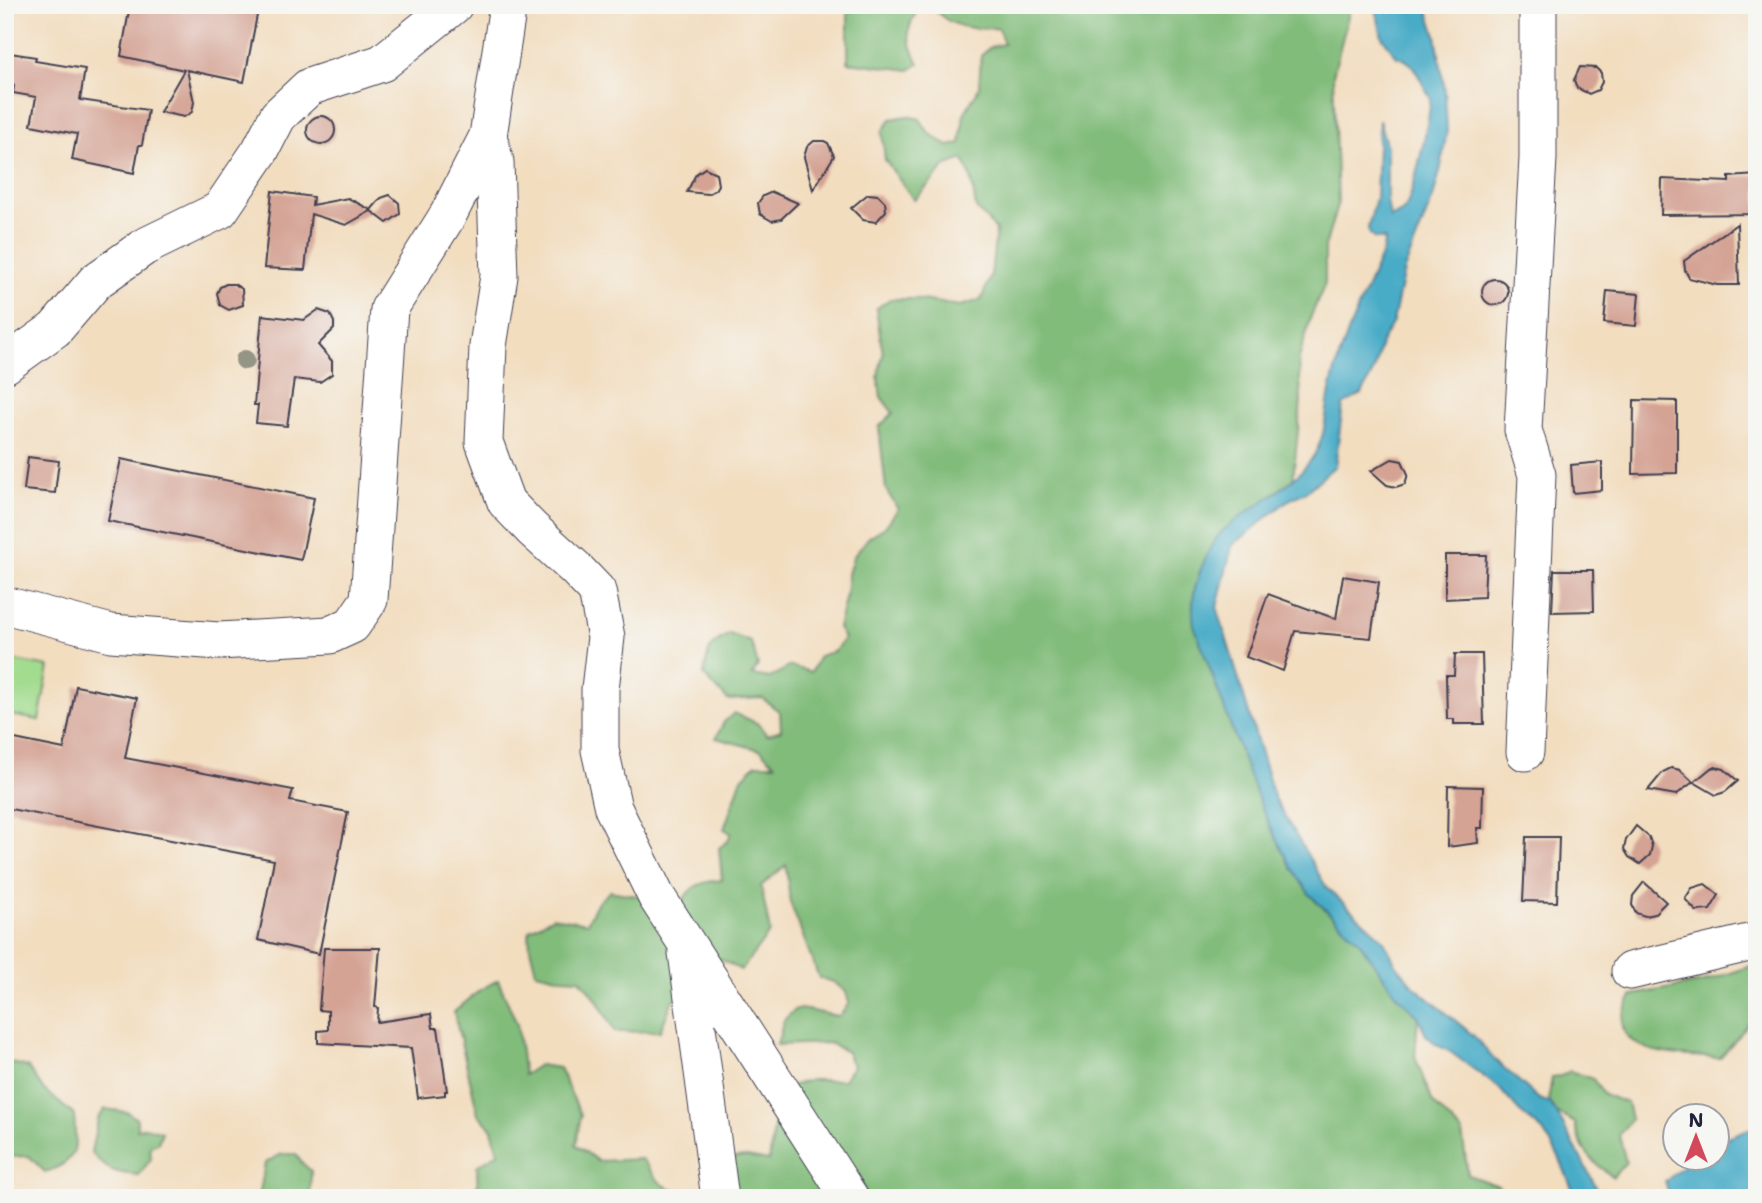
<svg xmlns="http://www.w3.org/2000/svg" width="1762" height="1203" viewBox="0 0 1762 1203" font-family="'Shantell Sans',sans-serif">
<rect width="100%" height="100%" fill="#f6f6f2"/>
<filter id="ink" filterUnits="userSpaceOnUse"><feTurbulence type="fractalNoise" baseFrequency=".0143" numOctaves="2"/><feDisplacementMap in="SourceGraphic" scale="14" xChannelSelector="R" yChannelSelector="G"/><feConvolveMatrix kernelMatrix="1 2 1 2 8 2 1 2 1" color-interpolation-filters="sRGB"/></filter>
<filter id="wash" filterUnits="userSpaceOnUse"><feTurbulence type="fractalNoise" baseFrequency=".00686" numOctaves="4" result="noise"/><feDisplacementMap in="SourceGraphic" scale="28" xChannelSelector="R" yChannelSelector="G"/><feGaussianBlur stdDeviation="1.57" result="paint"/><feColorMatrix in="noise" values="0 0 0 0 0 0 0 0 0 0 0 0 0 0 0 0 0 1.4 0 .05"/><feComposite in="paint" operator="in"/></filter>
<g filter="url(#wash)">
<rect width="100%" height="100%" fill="#f2ddbf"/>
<polygon fill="#a2dc8f" stroke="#627f65" stroke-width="2" points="5,659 49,667 39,720 5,714"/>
<g fill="#81bc7a" stroke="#526f5a" stroke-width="2">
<path d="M848,5H1351L1333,75L1338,202L1325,247V284L1311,316L1299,359L1301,401L1293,480L1220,533L1199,638L1249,776L1269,824L1292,868L1310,895L1358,940L1396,994L1418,1016L1415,1057L1433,1103L1462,1132L1468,1175L1499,1186L1500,1198H478L477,1166L498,1153L492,1129L478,1114L454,1012L480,990L498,980L517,1024L524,1075L539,1065L559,1068L581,1115L576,1145L598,1161L642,1159C663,1188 661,1188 696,1194L707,1187L727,1159L747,1157L769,1161L776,1116L790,1086L811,1080H844L853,1066L847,1052L829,1043L777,1045L784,1020L796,1009C812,1009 824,1015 840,1016L849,1003L846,992L834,982L819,978L790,902L786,865L761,886L770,932L741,970L712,955L693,987L672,1002L660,1031L615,1032L597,1000L580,979L562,978L536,972L530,948L529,930L553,917L587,923L597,903L610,891L638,896L673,919C687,892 690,882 722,880L719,848L728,841L731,833L724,829L742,778L756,764H775L761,750L716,738L724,722L734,713L757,723L767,735L781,730L780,712L762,698L728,700L704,676C707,654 707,644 730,634L751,642L758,665L752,675L770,678L790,666L811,672L819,656L835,651L844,638L838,628L846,595L848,574L853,557L869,537L885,527L898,509L886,490L879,427L893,413L881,397L878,377L883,354L876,309L890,299H915L960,306L981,300L991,275L996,230L976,208L971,177L963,159L947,165L914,200L885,160L882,132L891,119L907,116L920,119L929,133L948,146L960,144L964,114L979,88L981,56L990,47L1004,44L998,28C979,29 961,30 944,18C935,11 933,7 921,5C903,32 907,36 919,64L910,70L848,62Z"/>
<path d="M1757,964V1014L1720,1058C1683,1055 1592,1057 1633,995L1704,982Z"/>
<path d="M5,1061L28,1067L43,1089L74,1115C76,1148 80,1161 45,1172L29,1156L5,1157Z"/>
<path d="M1570,1071L1593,1079L1603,1094L1627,1103L1631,1119L1619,1135L1626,1162L1613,1177C1592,1162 1579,1149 1575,1123L1557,1113L1548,1102L1552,1077L1561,1076Z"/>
<path d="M105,1109L127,1112L137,1119V1129L146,1127L162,1132L158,1143L150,1146L151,1159L139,1175C116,1174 105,1170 91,1152L98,1119Z"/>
<polygon points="282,1154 296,1154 301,1162 311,1171 310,1198 259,1198 265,1163"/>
</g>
<g fill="#48acc7" stroke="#356781" stroke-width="2">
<path d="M1375,5H1426L1436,35L1445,91L1447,130L1441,167L1433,198L1404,270L1393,322L1381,343L1375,368L1362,394L1343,405L1335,466L1307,491L1287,501L1232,546L1217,607L1275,800L1327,888L1383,939L1397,966L1415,987L1474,1036L1495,1060L1539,1099L1548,1102L1557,1113L1602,1198H1576L1559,1157L1543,1131L1519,1111L1499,1088L1449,1051L1437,1045L1426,1035L1418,1016L1396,994L1358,940L1310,895L1292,868L1269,824L1249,776L1194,625C1191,601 1194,586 1203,564C1208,553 1213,540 1222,532C1250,505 1290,491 1312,458C1328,435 1325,408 1332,382C1343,338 1364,295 1382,253L1385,239H1375L1370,235L1368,228L1376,198L1379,120L1387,148V200L1390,218C1394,216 1401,213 1404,210C1412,201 1432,110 1430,97C1429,94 1427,92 1425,88C1417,75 1414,60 1397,57L1382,37Z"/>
<polygon points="1757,1126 1757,1198 1670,1198 1665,1182 1692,1158 1716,1158 1717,1141"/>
</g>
<g id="blocks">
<g fill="#d4a394">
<polygon points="130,5 259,5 244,82 187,70 194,102 192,112 184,117 160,112 184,70 121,56"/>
<polygon points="10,53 36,57 35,61 85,69 80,100 148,110 142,145 139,145 134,173 72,160 77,134 31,125 36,97 13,93 14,85 5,83"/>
<polygon points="1580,67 1596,68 1601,73 1602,82 1598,90 1589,94 1577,88 1574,80"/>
<circle cx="321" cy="130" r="14"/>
<polygon points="814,141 824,141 828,143 834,156 813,190 804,157 807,147"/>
<polygon points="705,168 716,173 718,185 715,190 708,194 687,192 696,174"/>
<polygon points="1757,175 1757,214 1661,215 1662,179 1729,182 1729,177"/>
<polygon points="272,191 313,197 312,205 348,198 371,210 381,198 390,195 399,203 400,214 387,223 371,211 346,225 311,214 305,270 264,268"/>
<polygon points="772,192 798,203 781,219 772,221 760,214 758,203 763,196"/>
<polygon points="868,194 878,195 885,202 886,211 876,222 863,220 851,208"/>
<polygon points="1737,224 1739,285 1717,285 1689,278 1685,270 1684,261"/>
<circle cx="1495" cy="292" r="13"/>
<polygon points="226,284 234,284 242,289 243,305 229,310 220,305 217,293 220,287"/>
<polygon points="1607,291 1639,294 1636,326 1604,323"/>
<polygon points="318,310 330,314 334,322 334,329 318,345 332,361 332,374 320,382 294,379 287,426 256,423 258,405 254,405 262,315 304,320"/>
<polygon points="1634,400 1677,401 1677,473 1633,474"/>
<polygon points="28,457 59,461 55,493 24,490"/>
<polygon points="121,459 314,498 301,560 108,521"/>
<polygon points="1392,459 1402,461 1408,474 1405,484 1396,487 1387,485 1371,471"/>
<polygon points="1602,462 1602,490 1573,493 1571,465"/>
<polygon points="1445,555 1486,555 1484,597 1445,599"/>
<polygon points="1554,570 1593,570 1594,611 1552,612"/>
<polygon points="1343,576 1379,582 1371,638 1295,631 1283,671 1246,657 1268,594 1336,619"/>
<polygon points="1455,654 1482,654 1484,724 1454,724 1454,719 1447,719 1446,675 1454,675"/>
<polygon points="76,686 137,698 125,758 293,790 290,801 348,812 319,954 258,940 274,860 5,808 5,737 64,749"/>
<polygon points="1716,767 1724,769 1738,781 1725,792 1716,795 1694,782 1711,768"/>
<polygon points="1671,768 1680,770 1693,782 1676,795 1648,790 1663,772"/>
<polygon points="1448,786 1483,787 1482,828 1477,828 1478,843 1447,847"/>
<polygon points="1636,826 1649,837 1652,846 1650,855 1640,864 1629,857 1624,849 1626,840"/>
<polygon points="1526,837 1559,837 1557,902 1523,901"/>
<polygon points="1644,882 1666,902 1654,914 1645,916 1636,913 1632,905 1633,896"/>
<polygon points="1705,884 1719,895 1710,910 1696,911 1685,899 1692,888"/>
<polygon points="324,948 380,948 375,1007 378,1008 377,1022 431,1014 433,1028 438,1028 447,1091 445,1091 445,1095 418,1098 411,1048 318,1043 318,1031 328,1030 328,1011 319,1010"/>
</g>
</g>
</g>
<g filter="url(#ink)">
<use href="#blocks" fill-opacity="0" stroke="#413e4f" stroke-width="2"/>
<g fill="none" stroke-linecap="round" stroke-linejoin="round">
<g stroke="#413e4f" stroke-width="39">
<g id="minor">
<polyline points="488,136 495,162 499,276 488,346 484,442 506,502 532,529 575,568 597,591 606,637 600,689 600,750 613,808 656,896 850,1198"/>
<polyline points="5,365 55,329 96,281 144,247 220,210 260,151 278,116 309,87 382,63 454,5"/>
<polyline points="5,605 111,633 219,641 330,635 352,625 369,600 389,309 448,215 488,136 508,5"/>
<polyline points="1525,752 1537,475 1523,430 1538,158 1538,5"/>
<polyline points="687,953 720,1198"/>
<polyline points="1630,971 1757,941"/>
</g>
</g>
<use href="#minor" stroke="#fff" stroke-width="37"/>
</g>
<circle fill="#949584" cx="245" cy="360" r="10"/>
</g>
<rect width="1762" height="1203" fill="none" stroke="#f6f6f2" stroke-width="28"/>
<g transform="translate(1696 1137)"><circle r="33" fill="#f6f6f2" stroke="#a1a1a9" stroke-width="2"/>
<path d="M0-5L12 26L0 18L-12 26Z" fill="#d1495b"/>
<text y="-10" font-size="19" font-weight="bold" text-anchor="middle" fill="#22223b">N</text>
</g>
</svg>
